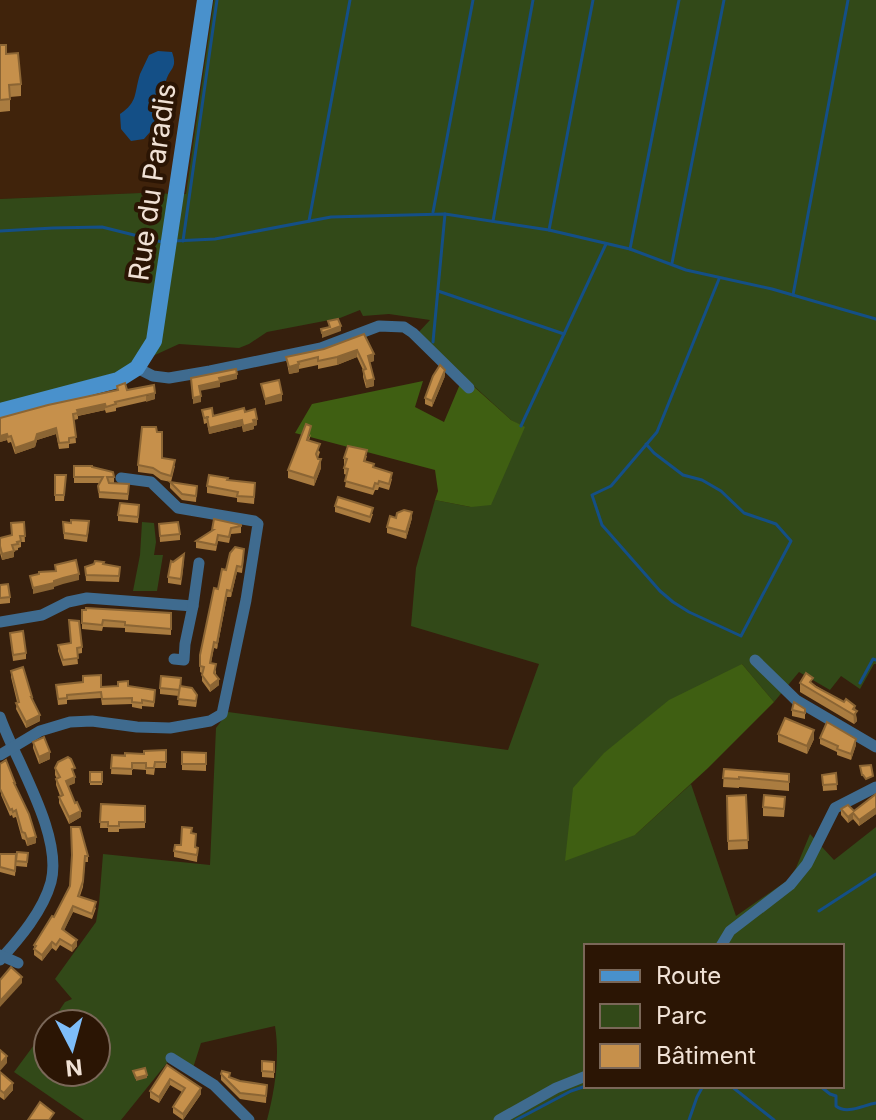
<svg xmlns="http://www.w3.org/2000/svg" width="876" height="1120" viewBox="0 0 876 1120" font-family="Inter,sans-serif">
<rect width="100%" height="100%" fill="#361f0d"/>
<polygon fill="#40230b" points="0,0 214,0 186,194 141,193 0,199"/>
<g fill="#324918" fill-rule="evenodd">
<path d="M214,0H876V664H874L860,689L841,676L830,690L799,672L774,702L742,664L635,835L691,784L736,916L788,880L796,868L810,834L834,860L876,827V1120H267C275,1089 280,1057 275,1026L201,1043L193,1068L171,1058L121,1120H84L14,1072L48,1026V1072H96V1024H50L65,1002L72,999L55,979L96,922L99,904L103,854L210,865L216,728L228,712L508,750L539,664L411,626L416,568L435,500L471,507L524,428L511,420L417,334L430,320L389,314L363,316L360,310L340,318L267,332L249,344L239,348L179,344L118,372L0,404V199L141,193L186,194ZM586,946H842V1086H586Z"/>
<polygon points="142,522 154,523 156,542 154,555 163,555 157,591 133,591 140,555"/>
</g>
<g fill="#3f5f12">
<polygon points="463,377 511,420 525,427 491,505 471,507 435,500 438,491 435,470 295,433 312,404 423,381 415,407 444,422"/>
<polygon points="742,664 774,702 708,768 635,835 565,861 573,788 604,753 669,700"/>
</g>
<path fill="#144f86" d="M158,51L172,52C178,69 170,67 166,81C164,90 167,99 165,107C161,119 152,130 144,139L131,141L121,129L120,114C138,102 134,93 140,74C143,68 146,61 149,55Z"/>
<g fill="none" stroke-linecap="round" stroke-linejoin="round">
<g stroke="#144f86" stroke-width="3">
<polyline points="433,212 473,0"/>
<polyline points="309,221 350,0"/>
<polyline points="493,221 533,0"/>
<polyline points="549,230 593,0"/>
<polyline points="0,231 53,228 102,227 162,242"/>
<polyline points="174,241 215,239 331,217 445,214 549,230 630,249 686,270 772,289 876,319"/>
<polyline points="183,241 217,0"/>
<polyline points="630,249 679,0"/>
<polyline points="672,263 724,0"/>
<polyline points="438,291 564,334"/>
<polyline points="793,295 848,0"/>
<polyline points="433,342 445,214"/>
<polyline points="521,426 606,244"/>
<polyline points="646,444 654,453 683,475 702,480 721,491 744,513 776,524 791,541 741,636 689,612 673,602 660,591 602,525 592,495 611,486 657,432 719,279"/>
<polyline points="860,683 873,659 876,660"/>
<polyline points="819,911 876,874"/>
<polyline points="731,1086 774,1120"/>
<path d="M820,1086L830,1094L836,1096V1106C847,1115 863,1105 876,1103"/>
<polyline points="516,1120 571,1091 586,1086"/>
<polyline points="689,1120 697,1097 703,1086"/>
</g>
<g stroke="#3f6b8f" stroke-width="11">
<polyline points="137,368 153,376 169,378 210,371 321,348 379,326 404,327 413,333 469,388"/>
<polyline points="0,622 42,615 68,602 87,598 193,606 199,563"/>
<polyline points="174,659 184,660 185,644 193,606"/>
<polyline points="755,660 796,700 876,747"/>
<path d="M0,717C16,762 63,835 51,882C43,911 20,938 0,960"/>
<polyline points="0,755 40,731 70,722 92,721 137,727 170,728 210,721 222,714 246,600 258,524 254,521 178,508 151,482 121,478"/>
<polyline points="721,946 730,931 790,885 807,864 835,808 876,787"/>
<polyline points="0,955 18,963"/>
<polyline points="171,1058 214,1085 249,1120"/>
<polyline points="499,1120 556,1088 586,1076"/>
</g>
<polyline stroke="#4991cc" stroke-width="16" points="0,411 118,380 137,368 154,341 205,0"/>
</g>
<g fill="#aa7c40">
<polygon points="0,45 6,54 21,84 21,96 10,97 10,111 0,112"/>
<polygon points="364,334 374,361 370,362 374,386 366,388 363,377 363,370 357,357 337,365 318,369 318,365 299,369 299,372 289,374 286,357 324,349"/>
<polygon points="445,376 432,407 425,404 425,398"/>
<polygon points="117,386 155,399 116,408 116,411 106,413 105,410 78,416 78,419 74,420 76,443 69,444 69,448 59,449 56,434 37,440 35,447 15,454 11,442 8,443 7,440 0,442 0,418 117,390"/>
<polygon points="202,410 213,416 245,412 257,425 254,426 254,429 243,432 242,426 209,434 207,423 204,424"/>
<polygon points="311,434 309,441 320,452 318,458 321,468 314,486 288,478 288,470"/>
<polygon points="367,456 365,462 392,479 389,490 379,487 378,490 375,490 373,495 345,487 347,475 344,474 344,458"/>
<polygon points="162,458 175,466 171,482 161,480 153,474 138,472 138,465"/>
<polygon points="74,466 92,467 114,477 114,483 129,490 128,500 99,498 98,486 100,483 74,483"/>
<polygon points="55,475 66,475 64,501 55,501"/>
<polygon points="227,480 255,489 254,504 237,502 237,498 207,493 207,486"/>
<polygon points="170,482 197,486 196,502 182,500 170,488"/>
<polygon points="335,506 373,514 370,523 335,512"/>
<polygon points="139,511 138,523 118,521 118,515"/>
<polygon points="396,518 412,518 406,539 387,533 387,527"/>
<polygon points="24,522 25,542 21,542 21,547 18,548 18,550 14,551 14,557 2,560 0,553 0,538 11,535"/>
<polygon points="63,522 89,527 87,542 64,539"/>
<polygon points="159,524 180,534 180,540 160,542"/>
<polygon points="241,525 241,533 231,534 229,543 218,541 216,551 196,548 196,541 212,531"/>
<polygon points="244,555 242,573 237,572 231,597 227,597 217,649 214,648 211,663 216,671 216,674 219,685 210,692 202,681 202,673 200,672 200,655 218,589 226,570"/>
<polygon points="184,560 181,585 168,583 168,577 173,562"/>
<polygon points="103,564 120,573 119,582 86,581 85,567"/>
<polygon points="0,585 10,597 10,603 0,604"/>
<polygon points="82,610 171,613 171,635 125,632 125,628 103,627 102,631 82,629"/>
<polygon points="10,633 26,653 26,659 13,661"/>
<polygon points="58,645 82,647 82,653 77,654 78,664 63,666 58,651"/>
<polygon points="11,671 32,700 40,721 26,728 16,709 17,702 11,677"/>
<polygon points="800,683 813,684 855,710 857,721 854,724 800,692"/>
<polygon points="56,685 101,687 128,686 155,696 154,707 142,706 142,709 132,707 132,704 102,705 101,698 67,700 67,704 58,705"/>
<polygon points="181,687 197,701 196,707 178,705 179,696 160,694 160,688"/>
<polygon points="805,709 805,719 792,716 792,710"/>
<polygon points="778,734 814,739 807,754 778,742"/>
<polygon points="820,738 856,745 851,760 837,755 837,752 820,744"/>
<polygon points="33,742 50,759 39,764 33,748"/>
<polygon points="166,750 166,768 155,768 154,775 146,774 146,770 132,769 132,775 111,774 112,755 144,754"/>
<polygon points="206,753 206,771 182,770 182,764"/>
<polygon points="0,764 15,787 36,843 27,846 25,840 22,839 16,817 13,818 12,815 10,816 1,795"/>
<polygon points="55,768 75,774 75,783 68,786 81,817 69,824 59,803 59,797 60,796 56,785 56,779 57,779 55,775"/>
<polygon points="724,769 789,774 789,791 739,787 739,788 723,787"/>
<rect x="90" y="772" width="12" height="13"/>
<polygon points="836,773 837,790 823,791 822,775"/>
<polygon points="876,794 876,814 859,826 853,819 848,823 841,815 841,809 854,811"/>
<polygon points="746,795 748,849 728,850 727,796"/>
<polygon points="101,804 145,806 145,828 119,829 119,832 108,832 108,828 100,828"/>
<polygon points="785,805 784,817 763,816 763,807"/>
<polygon points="192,833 196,847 198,848 197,862 174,857 174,851 181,845"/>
<polygon points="28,853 27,867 16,866 16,864 15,876 0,872 0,854"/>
<polygon points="88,856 88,862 85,862 83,887 80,896 96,908 92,919 73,912 64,930 77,946 72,952 60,945 56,951 52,948 42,961 34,955 34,945 54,917 70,886 72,858"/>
<polygon points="262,1061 274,1062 274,1078 262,1077"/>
<polygon points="167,1065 201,1094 183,1120 173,1113 173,1107 182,1092 170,1085 159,1103 150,1098 150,1091"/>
<polygon points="0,1072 13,1090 4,1100 0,1097"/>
<polygon points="221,1074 240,1081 267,1085 266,1103 240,1099 221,1080"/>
</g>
<g fill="#8b6534">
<polygon points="341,326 341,331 322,338 322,333"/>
<polygon points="357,350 357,357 337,365 337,357"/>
<polygon points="374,354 374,361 368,363 368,356"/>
<polygon points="299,364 299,372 289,374 289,367"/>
<polygon points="445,370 445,376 432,407 432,401"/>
<polygon points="237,374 237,379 220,383 220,387 199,391 199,386 219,378"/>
<polygon points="374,379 374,386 366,388 366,381"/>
<polygon points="155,393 155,399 146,402 146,396"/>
<polygon points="282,394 282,401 265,405 265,399"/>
<polygon points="201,396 201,402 193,404 193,398"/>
<polygon points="105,404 105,410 77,416 77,410"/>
<polygon points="257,419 257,425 254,426 254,429 243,432 243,426"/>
<polygon points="242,420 242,426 209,434 209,428"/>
<polygon points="56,428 56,434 37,440 35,447 15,454 15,448 37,434"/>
<polygon points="7,434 7,440 0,442 0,436"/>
<polygon points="321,459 321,468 314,486 314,478"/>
<polygon points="412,512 412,518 406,539 406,532"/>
<polygon points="14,551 14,557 2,560 2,554"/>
<polygon points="237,566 237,572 231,597 231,591"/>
<polygon points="79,574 79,580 63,584 54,587 54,589 33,594 33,588 63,578"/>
<polygon points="227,590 227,597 217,649 217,643"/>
<polygon points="219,679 219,685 210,692 210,686"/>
<polygon points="855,706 857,721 854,724 853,709"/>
<polygon points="40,715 40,721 26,728 26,722"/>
<polygon points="814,730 814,739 807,754 807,746"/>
<polygon points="856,739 856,745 851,760 851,754"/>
<polygon points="50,752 50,759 39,764 39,757"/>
<polygon points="75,777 75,783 66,787 66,781"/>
<polygon points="876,808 876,814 859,826 859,820"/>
<polygon points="81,811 81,817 69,824 69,817"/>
<polygon points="853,813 853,819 848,823 848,817"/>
<polygon points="36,837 36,843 27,846 27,839"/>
<polygon points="73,906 73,912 62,935 62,929"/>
<polygon points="77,940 77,946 72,952 72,946"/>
<polygon points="52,942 52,948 42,961 42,955"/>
<polygon points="22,977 22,983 0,1007 0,1001"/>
<polygon points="7,1056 7,1063 0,1071 0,1064"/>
<polygon points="147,1075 147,1078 136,1081 136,1078"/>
<polygon points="170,1079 170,1085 159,1103 159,1097"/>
<polygon points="13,1083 13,1090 4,1100 4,1093"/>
<polygon points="201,1088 201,1094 183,1120 183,1114"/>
</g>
<g fill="#c6904b" stroke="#8b6534" stroke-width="2">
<polygon points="0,45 6,45 6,54 18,53 21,84 9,85 10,99 0,100"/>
<polygon points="338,319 341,326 322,333 321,329 330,327 328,321"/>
<polygon points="364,334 374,354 368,356 374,379 366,381 363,370 366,369 357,350 337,357 318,361 318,357 298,362 299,364 289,367 286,357 324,349"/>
<polygon points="440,365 445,370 432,401 425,398 433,376"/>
<polygon points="236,369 237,374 219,378 220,381 199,386 201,396 193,398 191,378"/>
<polygon points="279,380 282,394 265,399 261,384"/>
<polygon points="125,383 127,390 154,385 155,393 115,402 116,404 106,407 105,404 77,410 78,413 73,414 76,437 69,438 69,442 59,443 56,428 37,434 35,441 15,448 11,436 8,437 7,434 0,436 0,418 48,405 118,390 117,386"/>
<polygon points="212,408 213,416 244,408 245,412 255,409 257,419 253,420 254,423 243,426 242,420 209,428 207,417 209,417 204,418 202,410"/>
<polygon points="306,424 311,426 307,440 320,444 316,454 318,459 321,459 314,478 288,470"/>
<polygon points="142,427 156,427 157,432 162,432 162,458 175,460 171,476 161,473 153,468 138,465"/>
<polygon points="348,446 367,450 364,461 374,464 373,467 392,473 389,484 379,481 378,484 375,483 373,489 345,481 348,469 344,468 347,459 344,458"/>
<polygon points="74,466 92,466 92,467 113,472 114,477 107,477 109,483 129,484 128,494 99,492 98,486 103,477 74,477"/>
<polygon points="55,475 66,475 64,495 55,495"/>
<polygon points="209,475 228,478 227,480 255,483 254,497 237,496 238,492 207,486"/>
<polygon points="170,482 197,486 196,496 182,494"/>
<polygon points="338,497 373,508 370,517 335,506"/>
<polygon points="120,503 139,505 138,517 118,515"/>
<polygon points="404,510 412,512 406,532 387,527 390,516 396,518 397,513"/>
<polygon points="214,519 241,525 241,526 231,528 229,537 218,535 216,545 196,541 213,530 212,530"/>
<polygon points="71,520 89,521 87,536 64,533 63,522 71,523"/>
<polygon points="24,522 25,536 20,536 21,541 17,542 18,544 12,545 14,551 2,554 0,546 0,538 12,535 11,523"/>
<polygon points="178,522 180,534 160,536 159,524"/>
<polygon points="235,547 244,549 242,567 237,566 231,591 227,590 217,643 214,642 210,663 216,664 214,673 219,679 210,686 202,675 204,667 200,666 200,655 214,588 218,589 222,569 226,570 230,553"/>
<polygon points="184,554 181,579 168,577 171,561 173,562"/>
<polygon points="76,560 79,574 63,578 54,581 54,583 33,588 30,576 39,574 39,572 56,571 55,565"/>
<polygon points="95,561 104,562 103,564 120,567 119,576 86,575 85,567 94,564"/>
<polygon points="8,584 10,597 0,598 0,585"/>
<polygon points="86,608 171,613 171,629 125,625 125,622 103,620 102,625 82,623 82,610 86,610"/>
<polygon points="69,620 79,621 82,647 77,648 78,658 63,660 58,645 71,643"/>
<polygon points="23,631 26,653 13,655 10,633"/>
<polygon points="23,667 32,697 31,697 40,715 26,722 16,703 19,702 11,671"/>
<polygon points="806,673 813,678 810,682 816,687 844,702 846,699 855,706 853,709 857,711 854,715 800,683"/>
<polygon points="101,675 101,687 118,686 118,682 128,681 128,686 155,690 154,702 142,700 142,703 132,702 132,698 102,699 101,692 67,695 67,698 58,699 56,685 83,682 83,676"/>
<polygon points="161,676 181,678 180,690 160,688"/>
<polygon points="180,686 192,688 197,695 196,701 178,699"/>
<polygon points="794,702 805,709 805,713 792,710"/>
<polygon points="785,718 814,730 807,746 778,734"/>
<polygon points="827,722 856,739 851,754 837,749 838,746 820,738"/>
<polygon points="44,737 50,752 39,757 33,742"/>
<polygon points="166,750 166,762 155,762 154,768 146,768 146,763 132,763 132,769 111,768 112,755 125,756 125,753 144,754 144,751"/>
<polygon points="182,752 206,753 206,764 182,764"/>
<polygon points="68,757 71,759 75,768 72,769 75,777 66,781 75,803 77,802 81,811 69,817 59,797 63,795 56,779 60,777 55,768 58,762"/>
<polygon points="6,760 15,783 14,783 29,814 36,837 27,839 25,833 22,832 16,810 13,812 12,809 10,810 0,789 0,764"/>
<polygon points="871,765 873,776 866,779 863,775 862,775 860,766"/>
<polygon points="724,769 789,774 789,782 739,777 739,779 723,778"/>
<rect x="90" y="772" width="12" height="10"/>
<polygon points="836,773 837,784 823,785 822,775"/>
<polygon points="876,794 876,808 859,820 853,813 848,817 841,809 848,805 854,811"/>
<polygon points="746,795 748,840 728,841 727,796"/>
<polygon points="764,795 785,797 784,809 763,807"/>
<polygon points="101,804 145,806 145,822 119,822 119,826 108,826 108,822 100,822"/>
<polygon points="71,827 80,827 88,856 85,856 83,881 78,896 96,902 92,914 73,906 62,929 77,940 72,946 60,939 56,945 52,942 42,955 34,949 36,946 34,945 52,916 54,917 70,886 72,855"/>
<polygon points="182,827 192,828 191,833 196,834 195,847 198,848 197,855 174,851 175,845 181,845"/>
<polygon points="17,852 28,853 27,862 16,861"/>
<polygon points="0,854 16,854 15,871 0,867"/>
<polygon points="11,967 22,977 0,1001 0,980"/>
<polygon points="0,1050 7,1056 0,1064"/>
<polygon points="262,1061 274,1062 274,1072 262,1071"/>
<polygon points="167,1065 201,1088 183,1114 173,1107 185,1088 170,1079 159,1097 150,1091"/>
<polygon points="145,1068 147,1075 136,1078 133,1071"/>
<polygon points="222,1071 230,1073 229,1077 240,1081 267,1085 266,1096 240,1093 221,1074"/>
<polygon points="0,1072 13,1083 4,1093 0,1090"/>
<polygon points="40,1102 54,1113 49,1120 28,1120"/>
</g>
<g text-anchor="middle" stroke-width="8" stroke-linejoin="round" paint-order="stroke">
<g font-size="28" fill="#f0e1d5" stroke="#2b1504">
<text transform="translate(152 182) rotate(-82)" y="10">Rue du Paradis</text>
</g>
</g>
<rect x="584" y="944" width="260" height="144" fill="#2b1504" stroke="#7a6758" stroke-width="2"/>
<rect x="600" y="970" width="40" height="12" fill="#4991cc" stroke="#7a6758" stroke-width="2"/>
<text x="656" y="984" font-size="24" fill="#f0e1d5">Route</text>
<rect x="600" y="1004" width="40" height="24" fill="#324918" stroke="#7a6758" stroke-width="2"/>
<text x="656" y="1024" font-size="24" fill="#f0e1d5">Parc</text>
<rect x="600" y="1044" width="40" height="24" fill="#c6904b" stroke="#7a6758" stroke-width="2"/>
<text x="656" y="1064" font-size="24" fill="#f0e1d5">Bâtiment</text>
<g transform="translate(72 1048) rotate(174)"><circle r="38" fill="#2b1504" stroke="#7a6758" stroke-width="2"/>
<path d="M0-6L14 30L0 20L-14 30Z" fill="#7ebdf9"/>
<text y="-12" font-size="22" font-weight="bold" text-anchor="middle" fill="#f0e1d5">N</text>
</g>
</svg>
